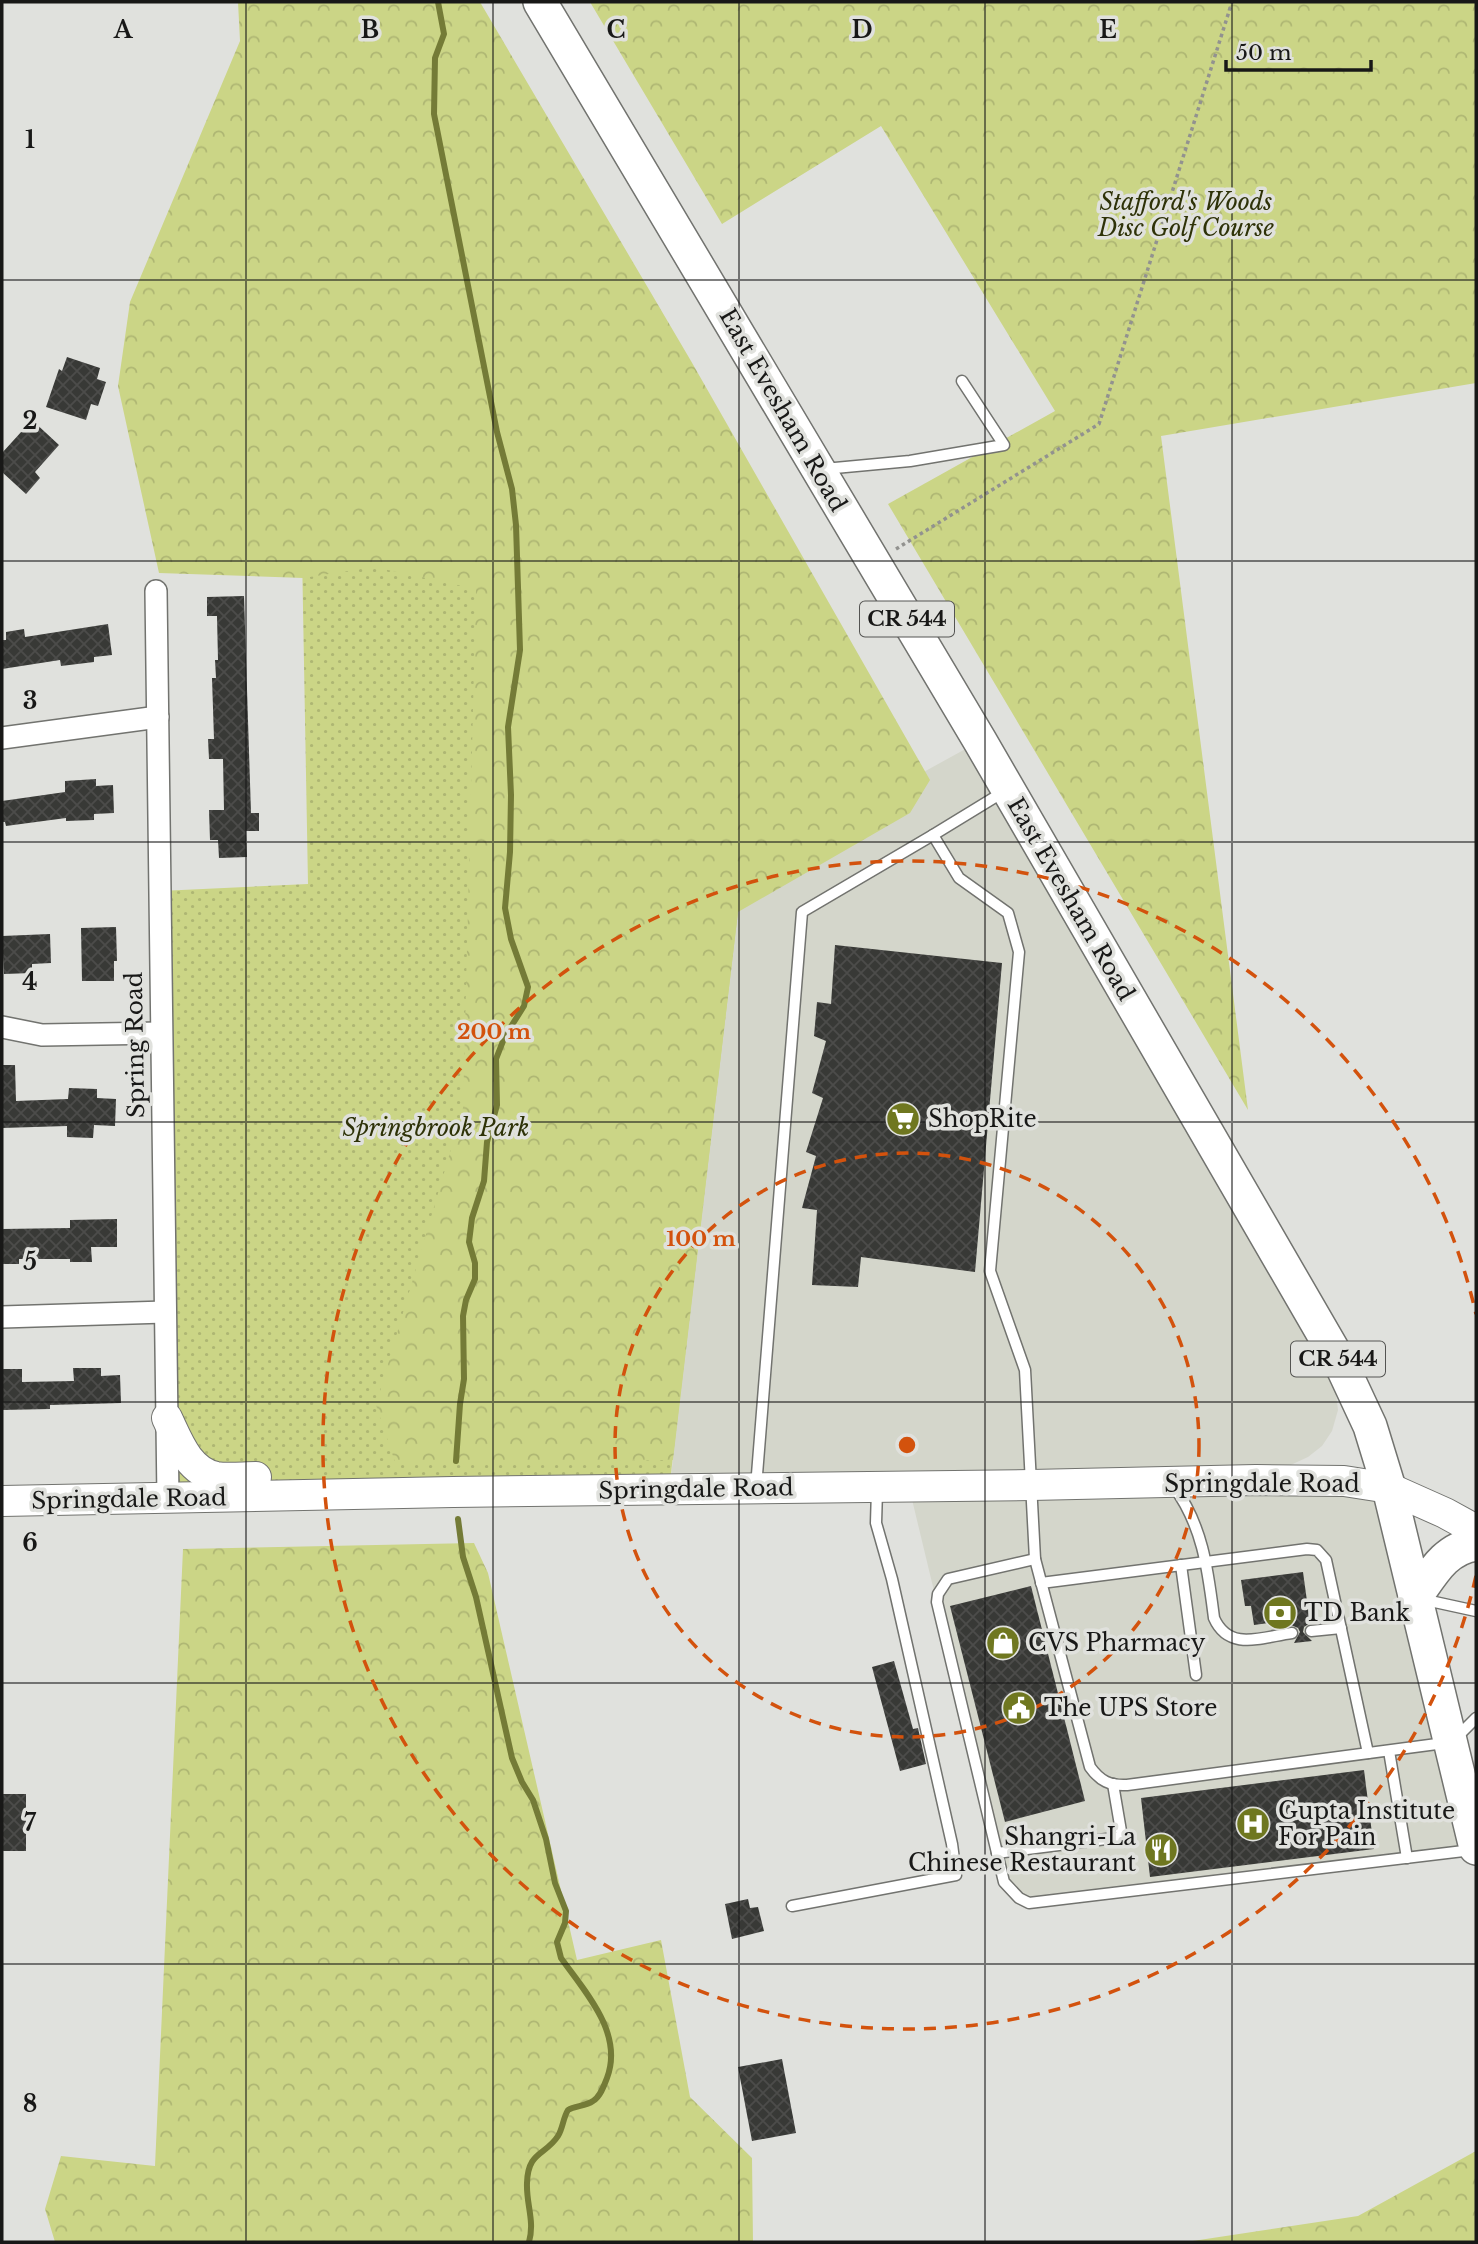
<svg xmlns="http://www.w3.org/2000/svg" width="1478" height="2244" viewBox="0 0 1478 2244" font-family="'Libre Baskerville',serif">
<defs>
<pattern id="grass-dots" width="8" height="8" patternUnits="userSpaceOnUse" patternTransform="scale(1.75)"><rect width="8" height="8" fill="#cbd586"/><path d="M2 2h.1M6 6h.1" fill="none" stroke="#aeb673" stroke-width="1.8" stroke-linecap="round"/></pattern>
<pattern id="forest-crowns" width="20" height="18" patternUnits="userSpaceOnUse" patternTransform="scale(1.75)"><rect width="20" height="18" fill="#cbd586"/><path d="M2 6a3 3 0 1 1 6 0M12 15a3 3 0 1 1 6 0" fill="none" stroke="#aeb673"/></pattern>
<pattern id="building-cross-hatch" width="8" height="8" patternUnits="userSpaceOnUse" patternTransform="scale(1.75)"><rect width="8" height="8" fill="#383936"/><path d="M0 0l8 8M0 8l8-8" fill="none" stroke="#4c4c4a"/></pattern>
</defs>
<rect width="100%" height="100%" fill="#e0e1dd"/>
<polygon fill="#d4d6cb" points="980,741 1330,1346 1338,1410 1332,1431 1322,1446 1308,1457 1260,1479 1389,1488 1476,1850 1029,1903 1004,1882 909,1487 669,1490 673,1460 720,884"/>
<polygon fill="url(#grass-dots)" points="546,517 738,912 669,1490 168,1499 160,891 308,884 302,553"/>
<g fill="url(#forest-crowns)">
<polygon points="238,2 480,2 691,361 930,780 910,813 738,912 673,1460 396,1465 376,1405 463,1108 476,589 374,567 303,578 159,573 118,386 130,302 240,41"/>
<polygon points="590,2 1476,2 1476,383 1161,436 1248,1110 888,504 1055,411 881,126 722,224"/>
<polygon points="474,1543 488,1573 577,1960 661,1940 690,2097 752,2158 753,2242 55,2242 45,2209 61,2156 155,2166 183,1549"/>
<polygon points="1476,2151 1476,2242 1186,2242 1358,2216"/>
</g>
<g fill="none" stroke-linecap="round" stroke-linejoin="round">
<g stroke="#747b37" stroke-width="6">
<polyline points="438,2 444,34 435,58 434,114 497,432 512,489 516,525 520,650 508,727 511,795 510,852 505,908 511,939 528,987 524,1006 505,1036 496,1059 497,1105 487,1142 484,1181 472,1218 469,1242 475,1263 475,1279 466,1300 463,1316 464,1379 460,1404 456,1461"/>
<path d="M458,1519L463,1557L476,1597L512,1758L522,1782L533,1800L546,1839L555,1883L566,1911L565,1923L557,1942L561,1958C585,1992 624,2033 607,2078C604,2086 600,2097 593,2101C586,2106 575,2106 568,2110C563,2118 563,2128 558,2136C545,2156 528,2151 527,2183C526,2204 535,2221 529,2242"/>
</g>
</g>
<g fill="url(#building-cross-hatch)">
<polygon points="67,357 100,368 97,379 106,382 98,406 91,404 86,420 46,407 59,369 62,371"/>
<polygon points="32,420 59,445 35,472 40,478 26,494 2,472 2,453"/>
<polygon points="244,596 251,813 259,813 259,831 246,831 247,857 219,858 218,840 210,840 209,810 224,810 223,759 209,759 208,739 214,739 212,678 216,678 215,660 218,660 217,616 207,616 207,597"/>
<polygon points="108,624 112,655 94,657 94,662 61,666 60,660 2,669 2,640 6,640 6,632 24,629 25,637"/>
<polygon points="96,779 96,786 113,785 114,813 94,814 94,820 66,821 66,818 6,826 5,822 2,822 2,801 65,792 65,781"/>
<polygon points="116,927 117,961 114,961 114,981 82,981 81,928"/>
<polygon points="50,934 51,963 32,964 32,973 4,974 2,936"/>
<polygon points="835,945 1002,963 975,1272 861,1257 858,1287 812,1285 817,1210 802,1208 816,1156 806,1152 823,1098 812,1093 826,1041 814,1036 817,1002 831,1004"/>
<polygon points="2,1065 15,1065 16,1101 68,1099 69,1088 97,1089 97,1098 116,1099 115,1126 94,1125 93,1138 67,1137 67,1126 2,1128"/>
<polygon points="117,1219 117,1247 91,1247 92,1262 70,1262 70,1259 19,1259 19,1264 2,1264 2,1229 70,1228 70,1220"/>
<polygon points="73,1368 101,1368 101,1376 120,1375 121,1403 50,1405 50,1409 2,1410 2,1369 22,1369 22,1382 74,1381"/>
<polygon points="1303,1572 1310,1623 1304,1627 1303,1632 1312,1641 1294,1643 1300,1632 1298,1628 1291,1625 1291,1620 1254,1625 1251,1606 1245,1606 1241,1580"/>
<polygon points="1031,1586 1085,1801 1005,1822 950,1606"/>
<polygon points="894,1661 913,1729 918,1728 926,1764 900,1771 872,1667"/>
<polygon points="1364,1770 1374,1849 1150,1877 1141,1798"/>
<rect x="2" y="1794" width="24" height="57"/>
<polygon points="748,1899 750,1908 758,1907 764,1931 732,1939 725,1904"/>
<polygon points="782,2059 796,2133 752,2141 738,2067"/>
</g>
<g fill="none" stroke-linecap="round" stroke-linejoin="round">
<g stroke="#72736f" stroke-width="13">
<g id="lane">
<polyline points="824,469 910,461 1004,445 962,381"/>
<path d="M1005,791L933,835L959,878L1008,913L1019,952L990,1271L1025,1370L1035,1559L1090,1767C1100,1781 1110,1786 1127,1785L1452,1742L1476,1718"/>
<polyline points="756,1487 802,912 933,835"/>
<path d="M1174,1487C1203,1526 1208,1571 1214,1618C1229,1652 1262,1637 1292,1633"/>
<polyline points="1035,1559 948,1579 938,1594 937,1602 1004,1882 1019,1898 1029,1903 1472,1850"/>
<polyline points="1181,1565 1196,1675"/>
<polyline points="1041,1583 1307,1549 1317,1550 1326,1560 1368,1753"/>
<polyline points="1421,1599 1476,1611"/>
<polyline points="1311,1631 1341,1628"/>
<polyline points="1389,1751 1407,1858"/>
<polyline points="997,1853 1122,1837 1113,1784"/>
<polyline points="792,1906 956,1875 952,1844 892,1579 876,1523 877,1490"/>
</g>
</g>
<g stroke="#72736f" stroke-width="24">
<g id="street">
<polyline points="156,591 168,1499"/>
<polyline points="2,738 158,717"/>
<polyline points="2,1027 42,1035 161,1033"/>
<polyline points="2,1317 165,1312"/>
</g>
</g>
<g stroke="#72736f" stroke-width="32">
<g id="secondary">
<path d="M167,1418C178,1441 188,1471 216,1477C228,1479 244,1477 256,1477"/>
<polyline points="2,1501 453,1492 1031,1485 1256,1480 1344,1481 1389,1488 1445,1513 1476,1530"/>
</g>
</g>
<g stroke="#72736f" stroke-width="36">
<g id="primary">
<polyline points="540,2 980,741 1342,1366 1370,1426 1389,1488 1476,1848"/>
<path d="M1415,1598C1432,1574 1445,1548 1476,1544"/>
</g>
</g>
<polyline stroke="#92928f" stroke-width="3.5" stroke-dasharray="3.5 3.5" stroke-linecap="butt" points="896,549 1099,424 1232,2"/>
<use href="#lane" stroke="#fff" stroke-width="10"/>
<use href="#street" stroke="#fff" stroke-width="21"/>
<use href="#secondary" stroke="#fff" stroke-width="30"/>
<use href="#primary" stroke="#fff" stroke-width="33"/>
</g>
<path fill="none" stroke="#181817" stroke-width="2" stroke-opacity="0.55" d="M246,2V2242M493,2V2242M739,2V2242M985,2V2242M1232,2V2242M2,280H1476M2,561H1476M2,842H1476M2,1122H1476M2,1402H1476M2,1683H1476M2,1964H1476"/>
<g fill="none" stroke="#d3520d" stroke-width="3.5" stroke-dasharray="12 9">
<circle cx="907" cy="1445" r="292"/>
<path d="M1476 1576A584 584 0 1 1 1476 1314"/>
</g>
<defs>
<g id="supermarket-disc" transform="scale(1.75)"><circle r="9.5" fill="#6f7720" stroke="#e0e1dd"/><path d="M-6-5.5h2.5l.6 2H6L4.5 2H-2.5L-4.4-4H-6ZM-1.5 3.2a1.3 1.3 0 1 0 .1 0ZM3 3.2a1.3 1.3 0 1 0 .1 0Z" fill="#fff"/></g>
<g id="bank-disc" transform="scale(1.75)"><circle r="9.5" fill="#6f7720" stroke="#e0e1dd"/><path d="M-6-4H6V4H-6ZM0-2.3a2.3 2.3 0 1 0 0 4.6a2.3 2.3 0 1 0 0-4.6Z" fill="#fff"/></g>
<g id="shop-disc" transform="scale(1.75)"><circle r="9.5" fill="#6f7720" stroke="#e0e1dd"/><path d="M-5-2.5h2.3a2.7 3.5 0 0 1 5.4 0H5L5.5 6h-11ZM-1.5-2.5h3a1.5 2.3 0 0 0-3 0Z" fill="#fff"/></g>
<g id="civic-disc" transform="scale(1.75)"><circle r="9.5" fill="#6f7720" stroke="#e0e1dd"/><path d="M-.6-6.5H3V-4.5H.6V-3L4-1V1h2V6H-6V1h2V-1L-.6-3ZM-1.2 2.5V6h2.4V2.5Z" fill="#fff"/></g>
<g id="hospital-disc" transform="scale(1.75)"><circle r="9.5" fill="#6f7720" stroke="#e0e1dd"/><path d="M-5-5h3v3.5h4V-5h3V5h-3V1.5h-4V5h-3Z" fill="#fff"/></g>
<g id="restaurant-disc" transform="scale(1.75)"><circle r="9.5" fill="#6f7720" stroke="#e0e1dd"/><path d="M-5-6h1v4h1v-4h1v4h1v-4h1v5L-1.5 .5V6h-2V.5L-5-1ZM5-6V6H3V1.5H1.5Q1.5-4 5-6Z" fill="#fff"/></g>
</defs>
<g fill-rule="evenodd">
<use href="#supermarket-disc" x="903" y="1119"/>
<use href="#bank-disc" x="1280" y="1613"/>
<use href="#shop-disc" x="1003" y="1643"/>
<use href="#civic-disc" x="1019" y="1708"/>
<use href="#hospital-disc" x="1253" y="1824"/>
<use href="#restaurant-disc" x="1161" y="1850"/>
</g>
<g text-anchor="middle" stroke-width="7" stroke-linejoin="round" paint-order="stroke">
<g fill="#e0e1dd" stroke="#545452" stroke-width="2">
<rect x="860" y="601.5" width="94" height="35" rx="5"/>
<rect x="1291" y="1341.5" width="94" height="35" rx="5"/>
</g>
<g font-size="21" font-weight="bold" fill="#181817">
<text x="907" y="626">CR 544</text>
<text x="1338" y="1366">CR 544</text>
</g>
<g font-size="23" font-style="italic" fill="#2e3208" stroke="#e0e1dd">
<text x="1186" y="210">Stafford's Woods<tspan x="1186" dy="26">Disc Golf Course</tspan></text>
<text x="436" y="1136">Springbrook Park</text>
</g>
<g font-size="23" fill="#181817" stroke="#e0e1dd">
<text transform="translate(783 410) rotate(60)" y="8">East Evesham Road</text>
<text transform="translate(1071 899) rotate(60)" y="8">East Evesham Road</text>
<text transform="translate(135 1045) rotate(-91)" y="8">Spring Road</text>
<text x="1262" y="1492">Springdale Road</text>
<text transform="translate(696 1489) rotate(-1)" y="8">Springdale Road</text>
<text transform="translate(129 1499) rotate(-1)" y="8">Springdale Road</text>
</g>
<g font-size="23" fill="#181817" stroke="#e0e1dd" text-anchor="start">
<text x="928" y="1127">ShopRite</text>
<text x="1304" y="1621">TD Bank</text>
<text x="1028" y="1651">CVS Pharmacy</text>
<text x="1044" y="1716">The UPS Store</text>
<text x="1278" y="1819">Gupta Institute<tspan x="1278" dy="26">For Pain</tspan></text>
<text x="1136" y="1845" text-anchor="end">Shangri-La<tspan x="1136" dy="26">Chinese Restaurant</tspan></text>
</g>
</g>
<g font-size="23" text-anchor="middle" font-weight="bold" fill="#181817" stroke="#e0e1dd" stroke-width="7" stroke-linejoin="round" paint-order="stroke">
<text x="123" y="38">A</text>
<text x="370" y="38">B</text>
<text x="616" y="38">C</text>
<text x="862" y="38">D</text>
<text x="1108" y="38">E</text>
<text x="30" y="148">1</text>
<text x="30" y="429">2</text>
<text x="30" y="709">3</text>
<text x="30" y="990">4</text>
<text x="30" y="1270">5</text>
<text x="30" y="1551">6</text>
<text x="30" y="1831">7</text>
<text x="30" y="2112">8</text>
</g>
<circle cx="907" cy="1445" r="10" fill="#d3520d" stroke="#e0e1dd" stroke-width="3.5"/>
<g font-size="21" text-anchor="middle" font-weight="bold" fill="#d3520d" stroke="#e0e1dd" stroke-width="7" stroke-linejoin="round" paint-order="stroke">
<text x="494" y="1039">200 m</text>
<text x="701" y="1246">100 m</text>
</g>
<rect width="1478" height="2244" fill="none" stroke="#181817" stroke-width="7"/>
<path d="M1226 60v10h145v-10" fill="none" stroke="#181817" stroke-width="3.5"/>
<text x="1236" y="60" font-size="21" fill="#181817" stroke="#e0e1dd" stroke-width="5" paint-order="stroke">50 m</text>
</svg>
